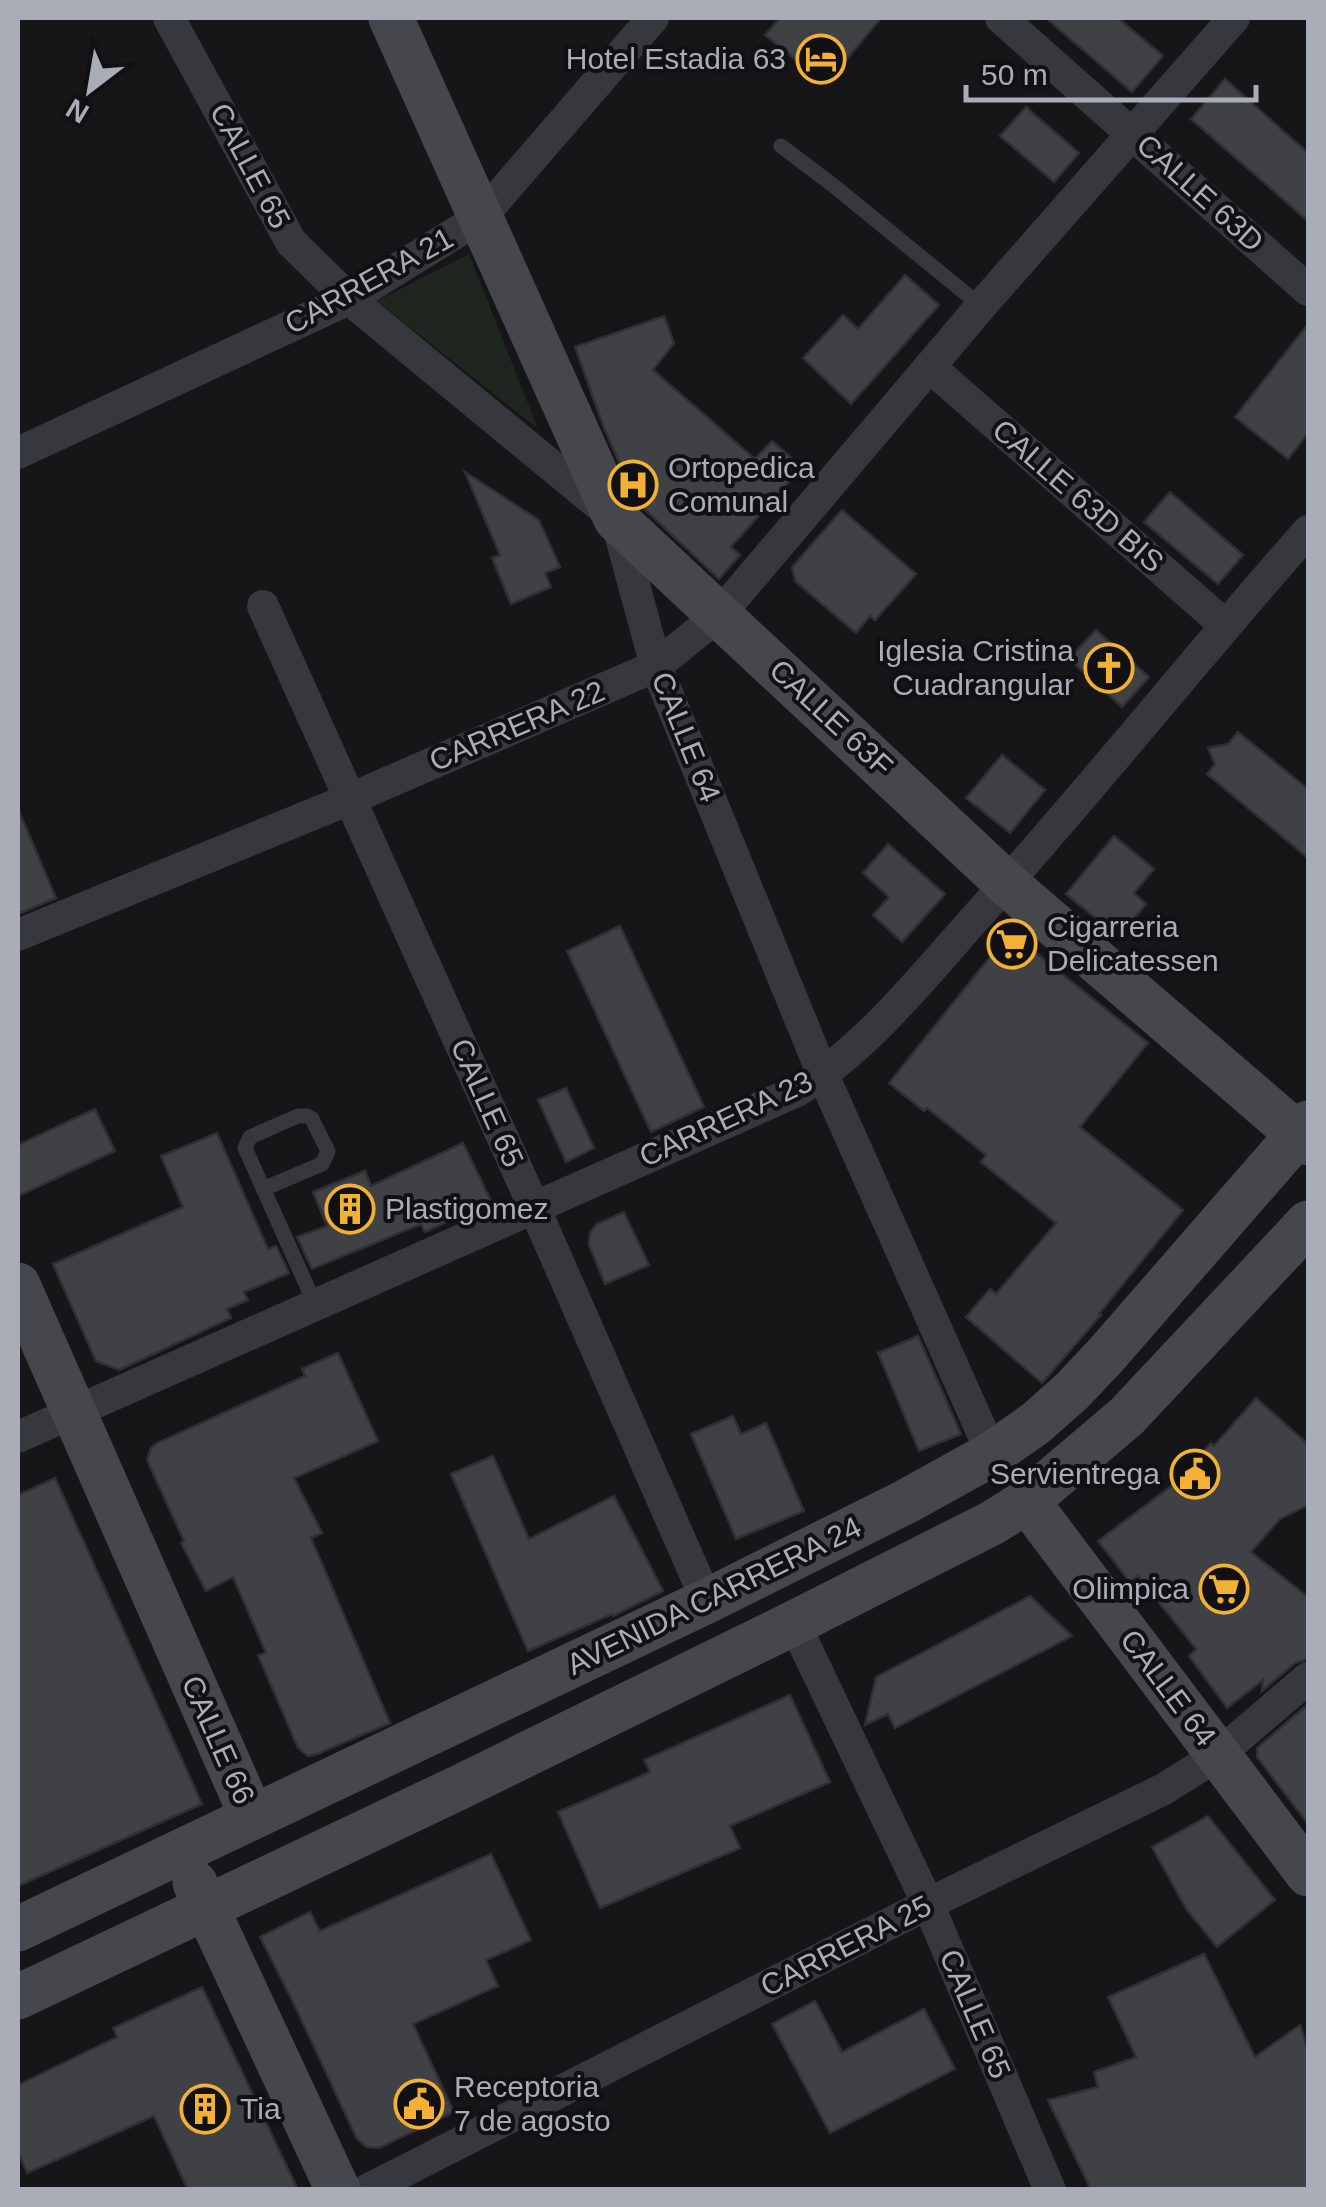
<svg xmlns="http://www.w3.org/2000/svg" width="1326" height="2207" viewBox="0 0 1326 2207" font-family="Arial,sans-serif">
<rect width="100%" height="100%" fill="#161618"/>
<polygon fill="#1e261f" points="469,254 538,429 377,301"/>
<g fill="#404145" stroke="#303034" stroke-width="2.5">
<polygon points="780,18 881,18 826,84 765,35"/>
<polygon points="1046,18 1118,18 1163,56 1132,92"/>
<polygon points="1225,79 1308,153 1308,221 1191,119"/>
<polygon points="1026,107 1079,153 1054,182 1000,136"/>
<polygon points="905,275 939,305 851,404 803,358 843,315 858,329"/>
<polygon points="664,316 674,343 653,370 755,459 772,441 802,467 731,547 740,555 719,579 638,503 642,498 631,489 604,428 575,347"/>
<polygon points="1308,324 1308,433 1288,459 1235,417"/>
<polygon points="465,472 539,520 560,567 545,573 551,587 511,604 492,558 500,555"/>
<polygon points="1170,492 1243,555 1218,584 1144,522"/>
<polygon points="842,510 916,574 875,620 870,616 856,633 795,581 792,567"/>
<polygon points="1096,630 1149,677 1122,707 1069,659"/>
<polygon points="1238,732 1308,789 1308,858 1207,774 1215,764 1208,748 1228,744"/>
<polygon points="1002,755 1045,790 1010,833 966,798"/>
<polygon points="18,809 56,898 18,914"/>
<polygon points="1114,836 1154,869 1134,893 1146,904 1119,937 1066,894"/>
<polygon points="888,844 945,894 902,942 873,915 889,897 863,873"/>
<polygon points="620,926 704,1107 651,1132 567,951"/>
<polygon points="1010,932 1148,1043 1080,1127 1183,1210 1099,1314 1101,1315 1042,1383 966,1317 990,1289 996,1294 1056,1223 981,1162 986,1155 927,1108 924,1111 889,1083"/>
<polygon points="566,1088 594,1148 566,1162 538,1100"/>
<polygon points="95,1109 115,1151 18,1196 18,1145"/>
<polygon points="217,1133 268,1249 276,1246 289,1273 244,1292 248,1300 227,1309 231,1318 130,1365 119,1370 96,1361 53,1264 183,1207 161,1156"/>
<polygon points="463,1143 491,1201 425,1232 421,1224 312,1269 297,1237 327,1226 313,1192 365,1171 371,1186"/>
<polygon points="624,1212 649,1265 605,1284 589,1245 590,1233 597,1224"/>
<polygon points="918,1336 961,1434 919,1451 878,1353"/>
<polygon points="338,1353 378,1441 294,1478 322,1533 311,1538 390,1723 315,1755 308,1756 298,1748 258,1655 266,1653 233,1577 206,1591 181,1543 184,1541 147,1460 151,1448 157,1443 305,1376 302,1369"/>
<polygon points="1256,1398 1308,1444 1308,1505 1280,1519 1251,1552 1308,1597 1308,1659 1295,1663 1262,1691 1263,1680 1227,1708 1189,1656 1196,1649 1138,1576 1130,1582 1098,1541 1174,1484 1211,1443 1214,1446"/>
<polygon points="733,1416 741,1434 766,1423 804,1511 736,1539 691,1434"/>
<polygon points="493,1456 529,1539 614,1496 663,1591 613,1616 612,1614 528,1651 451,1474"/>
<polygon points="55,1478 202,1804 18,1886 18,1495"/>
<polygon points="1030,1596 1072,1636 895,1728 888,1714 865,1725 876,1677"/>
<polygon points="790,1695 830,1782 730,1826 740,1848 600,1908 558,1812 650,1772 644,1760"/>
<polygon points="1308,1704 1308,1824 1257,1757 1257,1748"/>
<polygon points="1208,1816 1275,1900 1217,1947 1187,1910 1152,1847"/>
<polygon points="491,1854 531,1940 486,1960 498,1986 413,2024 454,2112 379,2148 367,2147 357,2139 294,2004 260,1937 310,1912 320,1931"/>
<polygon points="1204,1954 1255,2057 1300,2025 1308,2051 1308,2190 1091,2190 1048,2100 1098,2087 1094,2072 1136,2057 1108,1997"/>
<polygon points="202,1987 298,2190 188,2190 154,2116 27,2173 18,2152 18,2085 117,2037 113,2028"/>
<polygon points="815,2001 842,2052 924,2009 955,2069 830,2133 772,2024"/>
</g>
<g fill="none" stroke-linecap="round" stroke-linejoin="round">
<g stroke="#37383d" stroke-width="15">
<polyline points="781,146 834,186 981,306"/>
<polyline points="263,1189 322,1164 328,1151 312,1119 307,1116 298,1116 250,1137 245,1148 315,1304"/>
</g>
<g stroke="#37383d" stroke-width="32">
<polyline points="169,18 291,242 349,299 616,519 656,666 823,1075 992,1454"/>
<polyline points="1001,18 1308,290"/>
<polyline points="930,367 1225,625"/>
<polyline points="18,453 349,299 481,217 653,18"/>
<polyline points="263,606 534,1207 707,1601"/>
<polyline points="18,935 350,799 656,666 720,614 981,306 1234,18"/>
<path d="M18,1437L797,1091C866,1048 917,984 971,923C1087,795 1194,660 1308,531"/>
<polyline points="794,1623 928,1904 1050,2190"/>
<polyline points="367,2190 928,1904 1164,1789 1218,1755 1308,1678"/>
</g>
<g stroke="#45474d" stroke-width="45">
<polyline points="391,18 616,519 1007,884 1308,1143"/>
<polyline points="18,1285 252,1817"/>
<polyline points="1027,1501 1308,1874"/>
<polyline points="195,1883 338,2190"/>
<polyline points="18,1929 707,1601 907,1501 992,1454 1036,1423 1072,1391 1106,1355 1308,1123"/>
<polyline points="18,1997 460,1787 794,1623 992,1523 1027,1501 1127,1416 1308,1223"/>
</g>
</g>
<defs>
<g id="hotel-ring" transform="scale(2.5)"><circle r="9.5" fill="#111113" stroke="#f2b134" stroke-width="1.5"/><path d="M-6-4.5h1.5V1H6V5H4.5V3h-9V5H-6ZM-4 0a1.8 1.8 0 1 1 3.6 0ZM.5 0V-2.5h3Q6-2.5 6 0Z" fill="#f2b134"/></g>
<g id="hospital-ring" transform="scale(2.5)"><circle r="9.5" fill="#111113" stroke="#f2b134" stroke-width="1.5"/><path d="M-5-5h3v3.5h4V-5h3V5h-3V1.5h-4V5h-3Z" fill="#f2b134"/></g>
<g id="church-ring" transform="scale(2.5)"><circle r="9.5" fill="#111113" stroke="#f2b134" stroke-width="1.5"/><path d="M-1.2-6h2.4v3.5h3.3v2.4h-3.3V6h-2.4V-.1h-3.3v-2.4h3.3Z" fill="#f2b134"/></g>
<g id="supermarket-ring" transform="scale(2.5)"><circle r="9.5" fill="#111113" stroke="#f2b134" stroke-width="1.5"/><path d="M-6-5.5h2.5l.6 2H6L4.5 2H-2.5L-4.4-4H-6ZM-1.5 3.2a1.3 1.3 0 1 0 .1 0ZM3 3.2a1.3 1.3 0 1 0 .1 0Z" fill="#f2b134"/></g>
<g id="building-ring" transform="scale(2.5)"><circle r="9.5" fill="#111113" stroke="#f2b134" stroke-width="1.5"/><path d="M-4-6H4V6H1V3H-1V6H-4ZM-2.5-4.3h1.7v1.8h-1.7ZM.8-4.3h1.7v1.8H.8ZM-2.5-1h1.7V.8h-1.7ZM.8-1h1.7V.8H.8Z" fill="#f2b134"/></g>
<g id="civic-ring" transform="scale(2.5)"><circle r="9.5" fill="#111113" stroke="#f2b134" stroke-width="1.5"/><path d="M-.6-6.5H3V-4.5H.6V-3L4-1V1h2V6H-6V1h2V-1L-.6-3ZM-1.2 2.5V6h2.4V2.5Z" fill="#f2b134"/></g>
</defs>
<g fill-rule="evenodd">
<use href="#hotel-ring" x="821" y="59"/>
<use href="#hospital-ring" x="633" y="485"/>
<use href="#church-ring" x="1109" y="668"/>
<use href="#supermarket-ring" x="1012" y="944"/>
<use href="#building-ring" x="350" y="1209"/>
<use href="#civic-ring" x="1195" y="1474"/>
<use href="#supermarket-ring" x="1224" y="1589"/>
<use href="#civic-ring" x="419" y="2104"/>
<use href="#building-ring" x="205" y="2109"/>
</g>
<g text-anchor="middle" stroke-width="8" stroke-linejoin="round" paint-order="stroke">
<g font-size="30" fill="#a8adb8" stroke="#111113" text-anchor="start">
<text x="786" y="69" text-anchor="end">Hotel Estadia 63</text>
<text x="668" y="478">Ortopedica<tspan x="668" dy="34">Comunal</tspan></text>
<text x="1074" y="661" text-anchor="end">Iglesia Cristina<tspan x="1074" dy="34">Cuadrangular</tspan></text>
<text x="1047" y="937">Cigarreria<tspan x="1047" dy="34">Delicatessen</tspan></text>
<text x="385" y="1219">Plastigomez</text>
<text x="1160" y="1484" text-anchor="end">Servientrega</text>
<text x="1189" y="1599" text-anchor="end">Olimpica</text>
<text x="454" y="2097">Receptoria<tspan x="454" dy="34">7 de agosto</tspan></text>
<text x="240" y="2119">Tia</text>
</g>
<g font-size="30" fill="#a8adb8" stroke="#111113">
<text transform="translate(250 166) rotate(62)" y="10">CALLE 65</text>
<text transform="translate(1200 193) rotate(42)" y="10">CALLE 63D</text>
<text transform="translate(369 281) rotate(-29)" y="10">CARRERA 21</text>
<text transform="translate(1078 496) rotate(41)" y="10">CALLE 63D BIS</text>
<text transform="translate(831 718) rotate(43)" y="10">CALLE 63F</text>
<text transform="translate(517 726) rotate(-23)" y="10">CARRERA 22</text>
<text transform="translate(686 737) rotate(68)" y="10">CALLE 64</text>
<text transform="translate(487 1103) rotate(66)" y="10">CALLE 65</text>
<text transform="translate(726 1119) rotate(-25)" y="10">CARRERA 23</text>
<text transform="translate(714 1596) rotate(-26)" y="10">AVENIDA CARRERA 24</text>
<text transform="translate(1168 1688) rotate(53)" y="10">CALLE 64</text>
<text transform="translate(218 1740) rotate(66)" y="10">CALLE 66</text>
<text transform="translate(846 1946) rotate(-27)" y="10">CARRERA 25</text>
<text transform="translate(975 2014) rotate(67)" y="10">CALLE 65</text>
</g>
</g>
<rect width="1326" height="2207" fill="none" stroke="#a8adb8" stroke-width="40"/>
<g transform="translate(90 90) rotate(211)" stroke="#111113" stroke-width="8" paint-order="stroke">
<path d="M0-8L18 38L0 25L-18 38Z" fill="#a8adb8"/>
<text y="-15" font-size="28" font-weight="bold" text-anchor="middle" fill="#a8adb8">N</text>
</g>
<path d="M966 85v15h290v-15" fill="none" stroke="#a8adb8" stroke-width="5"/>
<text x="981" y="85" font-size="30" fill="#a8adb8" stroke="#111113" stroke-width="8" paint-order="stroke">50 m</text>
</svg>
